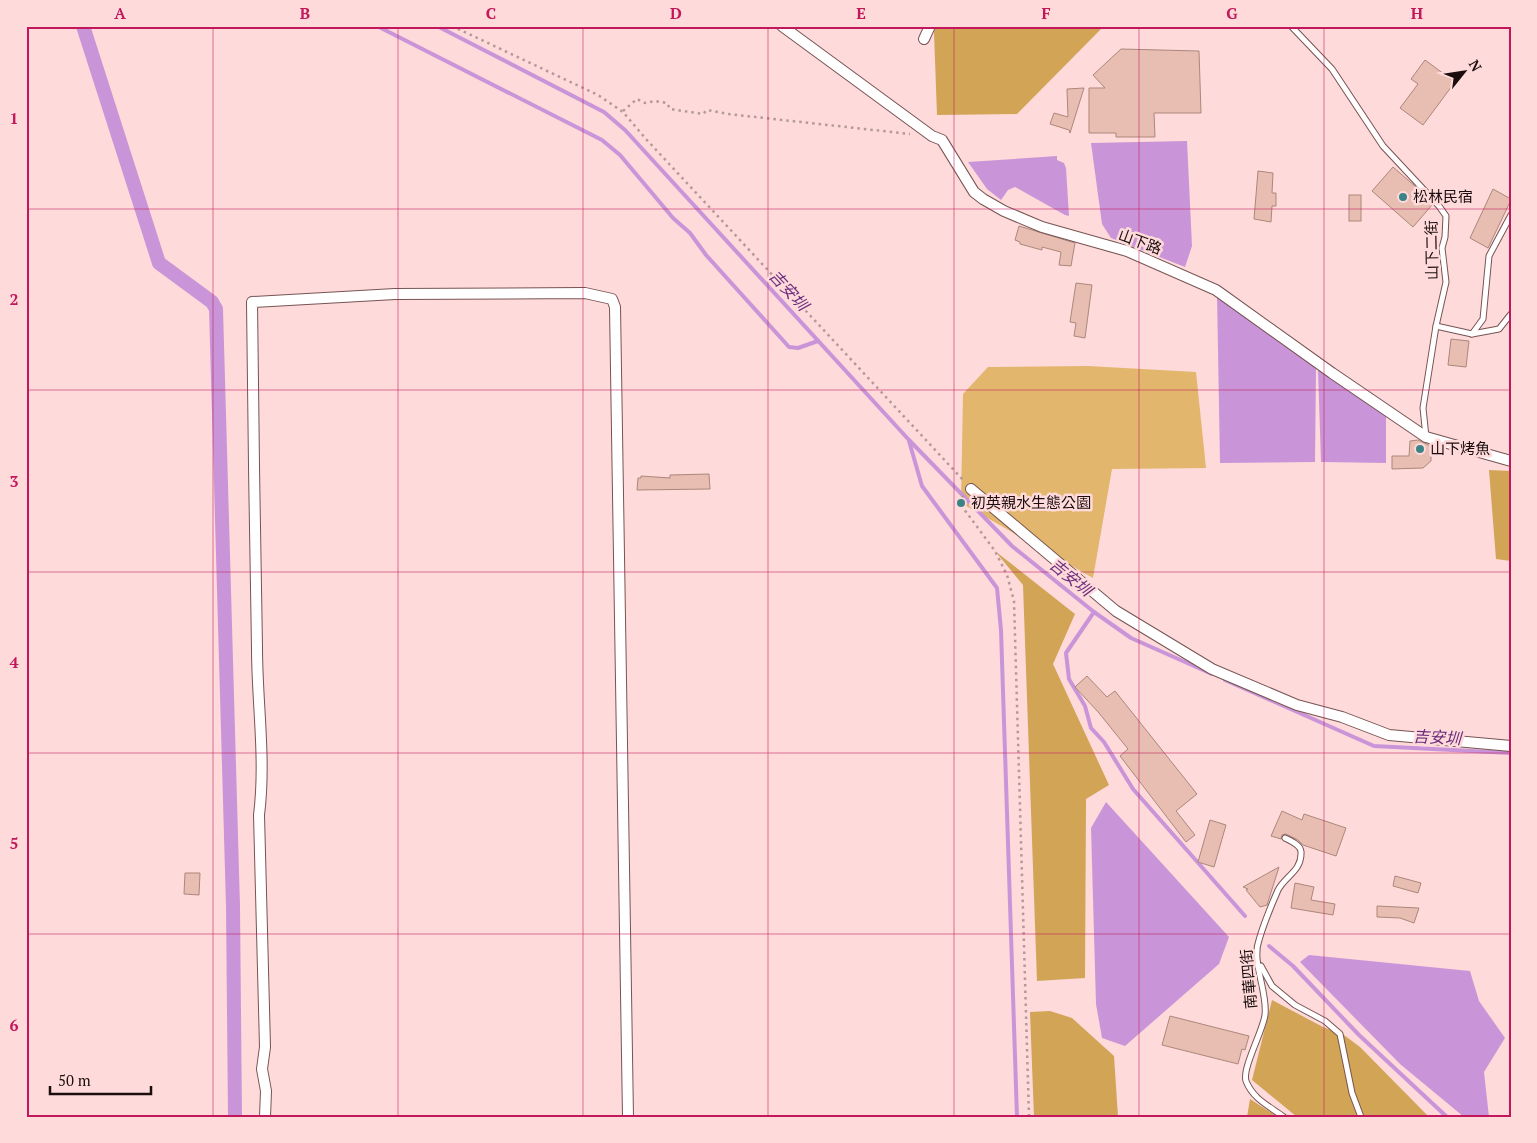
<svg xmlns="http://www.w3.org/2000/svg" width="1537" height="1143" viewBox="0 0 1537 1143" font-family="'PT Serif','Noto Sans TC',serif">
<rect width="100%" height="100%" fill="#fedada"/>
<polygon fill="#e2b66c" points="1088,366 1196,372 1206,468 1112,469 1093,578 961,503 963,394 988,367"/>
<g fill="#d2a456">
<polygon points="936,26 1104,26 1017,114 937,115 934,32"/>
<polygon points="1489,470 1511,471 1511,561 1496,559"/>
<polygon points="995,551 1075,614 1053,664 1109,785 1086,799 1085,978 1037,981 1023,585"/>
<polygon points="1272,1000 1323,1027 1344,1035 1360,1047 1429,1117 1297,1117 1252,1080"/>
<polygon points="1050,1011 1072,1018 1114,1056 1118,1117 1034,1117 1030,1012"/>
<polygon points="1250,1099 1278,1117 1247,1117"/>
</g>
<g fill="#ca95d8">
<polygon points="1187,141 1192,246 1185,267 1111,238 1102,224 1091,143"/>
<polygon points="1057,156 1057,160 1064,163 1066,168 1069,216 1065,215 1015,187 1008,190 1001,200 987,189 968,162"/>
<polygon points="1217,294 1316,368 1315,462 1220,463"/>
<polygon points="1318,370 1386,415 1386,463 1321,462"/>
<polygon points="1106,802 1229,937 1219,964 1125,1046 1102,1038 1096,1004 1091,828"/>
<polygon points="1309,955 1470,971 1479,1001 1505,1038 1484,1072 1489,1117 1464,1117 1400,1064 1300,962"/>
</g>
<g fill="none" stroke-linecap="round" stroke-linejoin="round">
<g stroke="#ca95d8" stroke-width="4">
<polyline points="377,26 602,140 620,155 673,218 690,233 706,255 789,347 798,348 818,341"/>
<polyline points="437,26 604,112 625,130 909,440 1012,546 1094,612 1131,638 1212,674"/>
<polyline points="909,441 922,486 997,588 1001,630 1017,1117"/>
<polyline points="1094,612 1066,653 1069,679 1085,706 1091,728 1104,742 1133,789 1245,916"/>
<polyline points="1225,680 1374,746 1511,753"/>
<polyline points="1269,946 1293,966 1359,1035 1447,1117"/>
</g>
<polyline stroke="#ca95d8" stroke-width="14" points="83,26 159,263 212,302 216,309 233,906 235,1117"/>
</g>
<g fill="#e7beb1" stroke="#ad877b">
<polygon points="1121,49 1199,51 1201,113 1154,113 1155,137 1116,137 1116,133 1089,133 1089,88 1105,88 1093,75"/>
<polygon points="1425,60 1455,82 1423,125 1400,108 1418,84 1411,79"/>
<polygon points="1084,88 1070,133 1069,130 1050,124 1054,113 1068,117 1067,89"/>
<polygon points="1393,167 1416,187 1432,205 1413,227 1372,191"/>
<polygon points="1258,171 1273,173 1272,193 1276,193 1276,206 1272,206 1271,222 1254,219"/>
<polygon points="1493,189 1511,199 1511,200 1488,248 1470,238"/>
<rect x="1349" y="195" width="12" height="26"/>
<polygon points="1019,226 1075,243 1071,266 1059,265 1061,252 1042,247 1042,250 1020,244 1020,242 1015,240"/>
<polygon points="1076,283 1092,285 1085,338 1074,336 1076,323 1070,322"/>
<polygon points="1451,339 1469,341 1466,367 1448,365"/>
<polygon points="1418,440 1431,446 1431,461 1423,468 1392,469 1392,456 1409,456 1410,441"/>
<polygon points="709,474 710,489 637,490 638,478 641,478 641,476 670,478 670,475"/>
<polygon points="1087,676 1107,697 1115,691 1197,794 1176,811 1195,835 1186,842 1120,756 1128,749 1099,713 1075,687"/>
<polygon points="1282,811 1302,820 1304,814 1346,828 1336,856 1303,845 1298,840 1286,834 1282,835 1281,839 1271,836"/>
<polygon points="1210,820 1226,825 1214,867 1198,862"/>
<polygon points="1279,867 1267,905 1260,907 1246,890 1248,889 1243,887"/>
<polygon points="185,873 200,873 199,895 184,894"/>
<polygon points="1395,876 1421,883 1418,893 1393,886"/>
<polygon points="1295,883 1314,887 1311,900 1335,904 1333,915 1291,908"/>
<polygon points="1377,906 1419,908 1414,923 1400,918 1377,917"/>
<polygon points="1170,1016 1249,1036 1245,1050 1242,1049 1238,1064 1162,1045"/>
</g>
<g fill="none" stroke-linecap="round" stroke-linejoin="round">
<g stroke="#785353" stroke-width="7">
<g id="service">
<polyline points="1291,26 1332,69 1383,146 1439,206 1446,216 1445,237 1442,248 1446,282 1436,326 1423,408 1426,437"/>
<polyline points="1436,326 1472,334 1483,319 1489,256 1511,215"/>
<polyline points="1472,334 1499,329 1511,314"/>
<polyline points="1261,966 1272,986 1295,1005 1325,1021 1340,1034 1352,1093 1361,1117"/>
<path d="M1284,1117C1269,1106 1253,1099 1246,1081C1242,1068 1263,1031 1265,1015C1268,992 1251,962 1259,940C1264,923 1271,906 1278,890C1285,876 1302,871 1301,852C1301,845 1291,841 1285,838"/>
</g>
</g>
<g stroke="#785353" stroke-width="12">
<g id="minor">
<polyline points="782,26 932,136 942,140 974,192 983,199 1004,211 1042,227 1127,251 1216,290 1332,373 1426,437 1511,461"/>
<polyline points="924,39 930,26"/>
<polyline points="971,489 1116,611 1212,669 1297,705 1342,717 1389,735 1511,746"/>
<path d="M265,1117L266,1091L262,1069L265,1047L259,815C266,759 257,703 257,648C255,533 253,417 252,302L395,294L585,293L612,299L615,307L628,1117"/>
</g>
</g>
<g stroke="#b59898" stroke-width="2.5" stroke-dasharray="2.5 4" stroke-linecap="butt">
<polyline points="452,26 598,95 623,112 646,139 964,481"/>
<polyline points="623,111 637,99 645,103 655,101 667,103 670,109 703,114 707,110 728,114 910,134"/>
<polyline points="964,496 958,501 995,551 1007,575 1014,601 1029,1117"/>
</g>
<use href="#service" stroke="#fff" stroke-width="5"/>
<use href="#minor" stroke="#fff" stroke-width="10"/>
</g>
<path fill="none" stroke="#c2185b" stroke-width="1" stroke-opacity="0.55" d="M213,26V1117M398,26V1117M583,26V1117M768,26V1117M954,26V1117M1139,26V1117M1324,26V1117M26,209H1511M26,390H1511M26,572H1511M26,753H1511M26,934H1511"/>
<g fill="#3b8386" stroke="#fedada" stroke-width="2">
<circle cx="1403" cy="197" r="5"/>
<circle cx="1420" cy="449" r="5"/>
<circle cx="961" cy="503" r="5"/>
</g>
<g text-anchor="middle" stroke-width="5" stroke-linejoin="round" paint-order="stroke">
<g font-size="15" fill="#1b0d0d" stroke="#fedada" text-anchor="start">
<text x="1413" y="202">松林民宿</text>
<text x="1430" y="454">山下烤魚</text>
<text x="971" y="508">初英親水生態公園</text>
</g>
<g font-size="15" fill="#1b0d0d" stroke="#fedada">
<text transform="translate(1140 242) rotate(20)" y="5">山下路</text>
<text transform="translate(1432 250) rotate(-91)" y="5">山下二街</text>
<text transform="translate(1249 979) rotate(-95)" y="5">南華四街</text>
</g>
<g font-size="16" font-style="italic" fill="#6d2e7d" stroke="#fedada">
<text transform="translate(789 290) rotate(47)" y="6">吉安圳</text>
<text transform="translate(1071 577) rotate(39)" y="6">吉安圳</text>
<text transform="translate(1437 737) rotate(3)" y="6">吉安圳</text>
</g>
</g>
<rect width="1537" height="1143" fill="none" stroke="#fedada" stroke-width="55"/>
<g transform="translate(1464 72) rotate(60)" stroke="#fedada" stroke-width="4" paint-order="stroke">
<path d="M0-4L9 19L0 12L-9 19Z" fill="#1b0d0d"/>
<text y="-8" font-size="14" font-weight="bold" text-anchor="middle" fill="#1b0d0d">N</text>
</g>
<path d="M50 1086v8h101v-8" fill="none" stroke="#1b0d0d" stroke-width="2.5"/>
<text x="58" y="1086" font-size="15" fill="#1b0d0d" stroke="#fedada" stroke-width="4" paint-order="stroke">50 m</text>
<rect x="28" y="28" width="1482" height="1088" fill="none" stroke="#c2185b" stroke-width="2"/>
<g font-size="16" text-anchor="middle" font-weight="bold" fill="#c2185b">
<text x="120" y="19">A</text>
<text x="305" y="19">B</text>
<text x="491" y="19">C</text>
<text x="676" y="19">D</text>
<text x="861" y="19">E</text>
<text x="1046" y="19">F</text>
<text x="1232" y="19">G</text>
<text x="1417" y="19">H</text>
<text x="14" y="124">1</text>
<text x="14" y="305">2</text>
<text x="14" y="487">3</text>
<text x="14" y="668">4</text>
<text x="14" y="849">5</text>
<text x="14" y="1031">6</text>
</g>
</svg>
